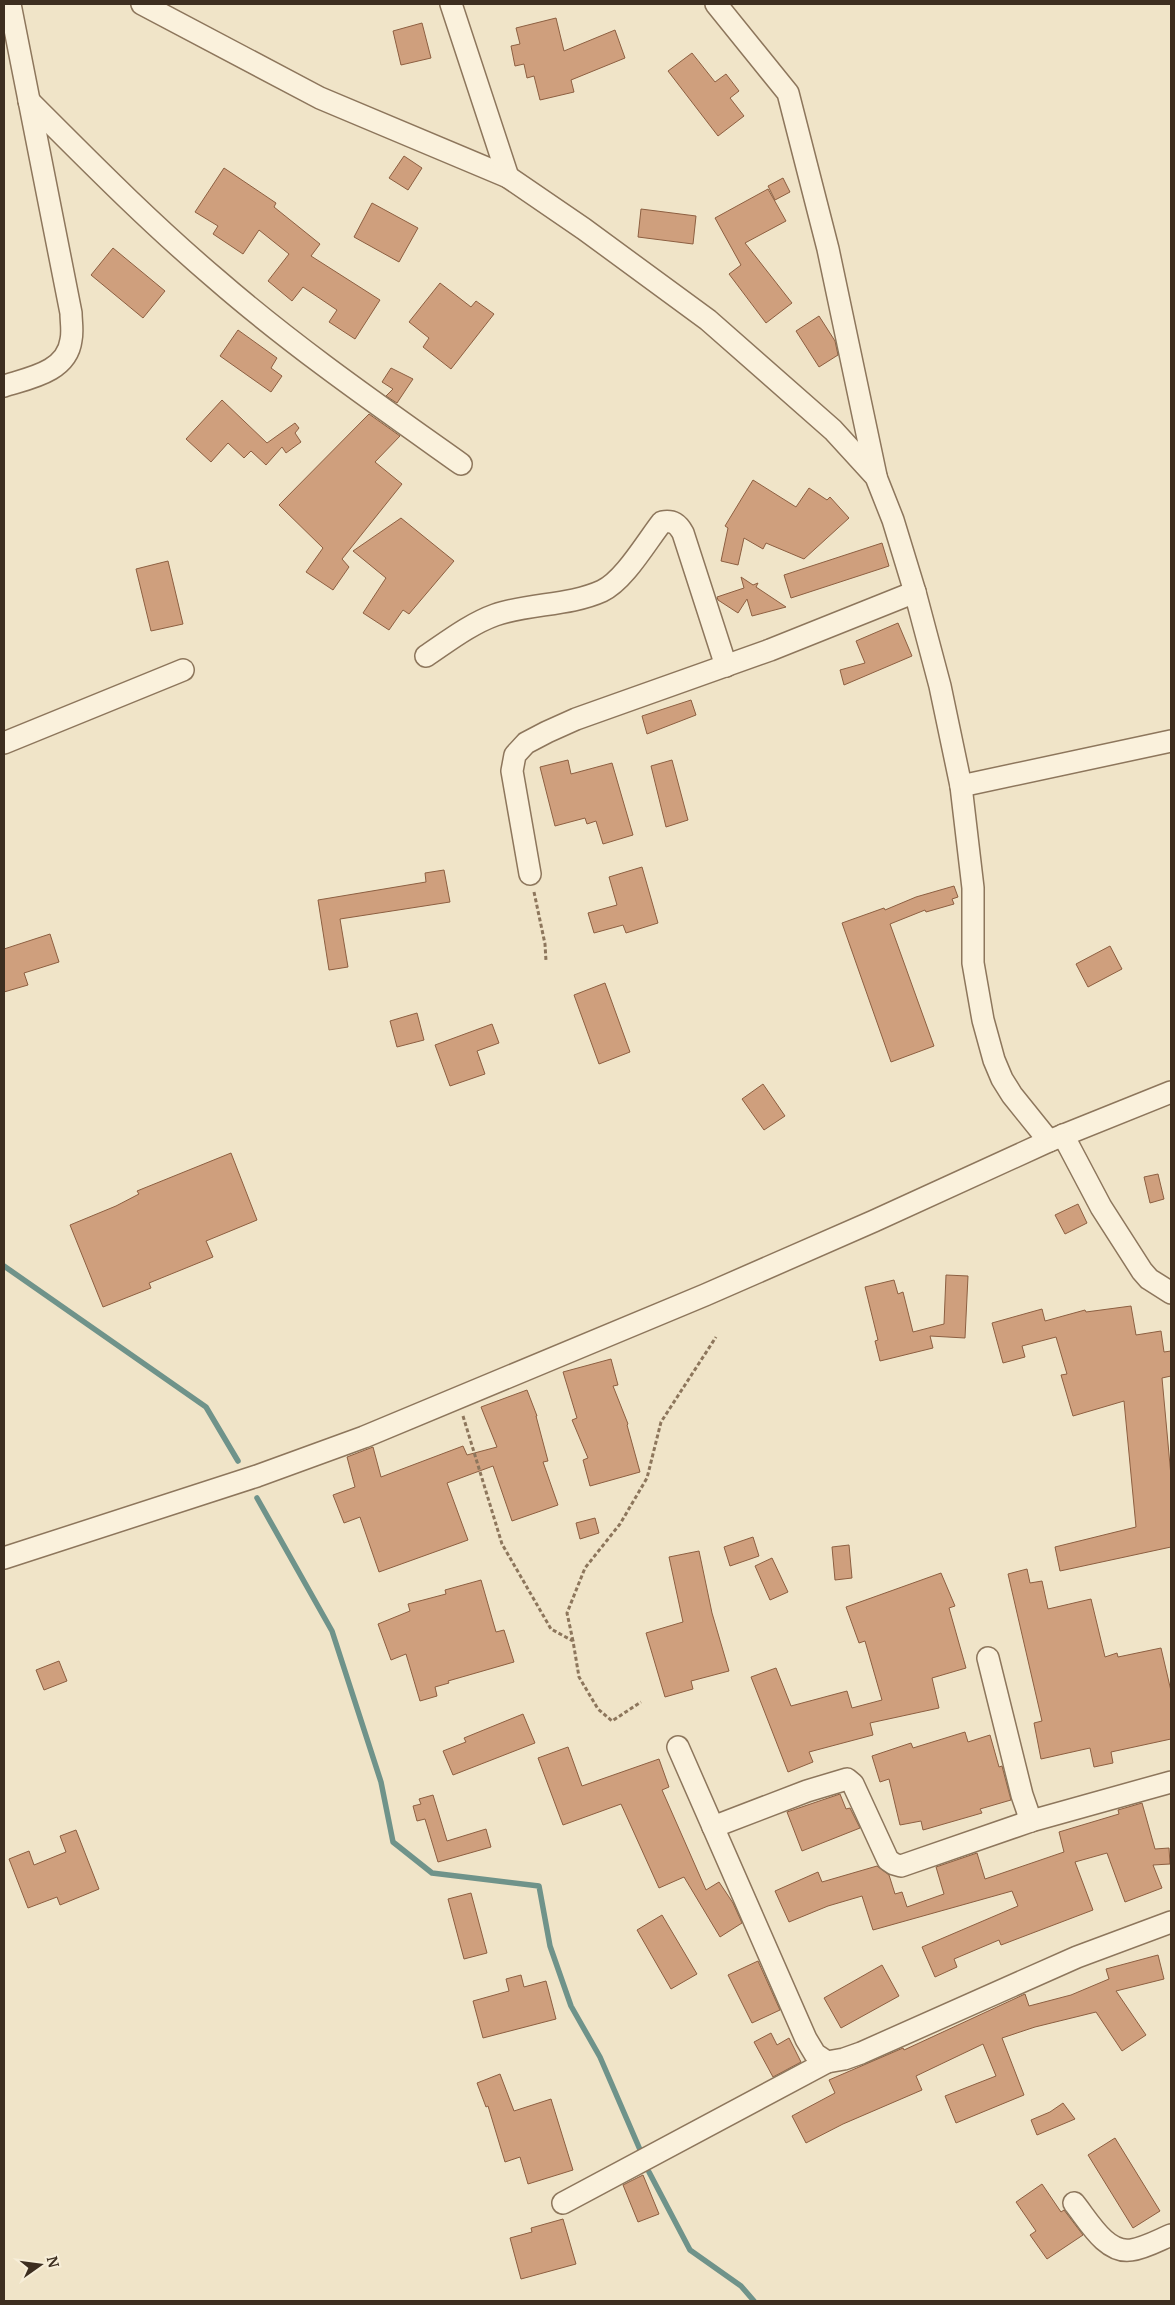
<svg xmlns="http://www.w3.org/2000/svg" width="1175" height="2305" viewBox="0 0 1175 2305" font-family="Merriweather,serif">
<rect width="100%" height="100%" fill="#f0e4c8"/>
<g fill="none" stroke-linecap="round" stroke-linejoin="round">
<g stroke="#6f938a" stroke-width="5.5">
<polyline points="4,1266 206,1407 238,1461"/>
<polyline points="257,1498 332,1631 381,1782 393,1842 432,1873 539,1886 550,1946 571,2006 600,2057 641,2152"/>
<polyline points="649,2172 690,2250 741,2286 754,2301"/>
</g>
</g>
<g fill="#cf9f7d" stroke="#8d5f41">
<polygon points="556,18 564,51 615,30 625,58 571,80 574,92 540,100 534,76 527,78 524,64 515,66 511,46 520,44 516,28"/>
<polygon points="422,23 431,58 401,65 393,31"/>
<polygon points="692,53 715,82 726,74 739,91 730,98 744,116 718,136 668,71"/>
<polygon points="404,156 422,168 408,190 389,178"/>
<polygon points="224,168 276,203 274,207 320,244 311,256 380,300 355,339 329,322 337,310 303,287 292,301 268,281 289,254 259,230 243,254 213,234 218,226 195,212"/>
<polygon points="783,178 790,192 775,200 768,186"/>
<polygon points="768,189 786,221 745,243 792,303 766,323 729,274 741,265 715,218"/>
<polygon points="372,203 418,228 399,262 354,237"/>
<polygon points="641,209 696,216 693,244 638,237"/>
<polygon points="113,248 165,291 143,318 91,275"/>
<polygon points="440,283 471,307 476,301 494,314 451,369 423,347 429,338 409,322"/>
<polygon points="819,316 835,341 838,355 819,367 796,331"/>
<polygon points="238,330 277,358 271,368 282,376 271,392 220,356"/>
<polygon points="391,368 413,379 397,403 386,396 393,389 382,382"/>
<polygon points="222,400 267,443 295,423 299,428 295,433 301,442 286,453 282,447 266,465 251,451 244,458 228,443 211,462 186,439"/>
<polygon points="369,414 400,436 375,462 402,484 342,559 349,567 333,590 306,572 323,548 279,505"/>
<polygon points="753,480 796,507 809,488 827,500 830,497 849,518 804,559 766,543 763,549 744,538 738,565 721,561 728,528 725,526"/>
<polygon points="401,518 454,561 409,614 403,610 389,630 363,613 386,578 353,551"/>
<polygon points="882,543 889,566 791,598 784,575"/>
<polygon points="168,561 183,624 151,631 136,569"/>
<polygon points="741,577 753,585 758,583 756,587 786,607 752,616 747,599 738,613 718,600 717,597 744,588"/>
<polygon points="898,623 912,656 844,685 840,670 865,663 856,641"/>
<polygon points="691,700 696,715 647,734 642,716"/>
<polygon points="568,760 571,774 612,763 633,835 603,844 596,821 587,824 585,818 555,826 540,767"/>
<polygon points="672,760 688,820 666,827 651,766"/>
<polygon points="642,867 658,923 626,933 623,925 594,933 588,913 617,905 609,877"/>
<polygon points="444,870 450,902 340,919 348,967 329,970 318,900 426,882 425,873"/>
<polygon points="954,886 958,897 952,899 954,904 926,912 925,910 890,924 934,1046 891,1062 842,923 884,908 885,910 916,897"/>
<polygon points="50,934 59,962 24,973 28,985 4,992 4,949"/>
<polygon points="1110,946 1122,969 1088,987 1076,964"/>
<polygon points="605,983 630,1052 599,1064 574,995"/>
<polygon points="417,1013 424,1040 397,1047 390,1021"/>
<polygon points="492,1024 499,1043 477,1051 485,1074 450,1086 435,1045"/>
<polygon points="763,1084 785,1116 764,1130 742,1099"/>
<polygon points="231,1153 257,1220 206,1241 213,1257 149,1283 151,1288 103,1307 70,1225 116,1206 139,1194 137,1191"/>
<polygon points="1158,1174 1164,1199 1150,1203 1144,1177"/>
<polygon points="1078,1204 1087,1223 1065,1234 1055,1215"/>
<polygon points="946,1275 968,1276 965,1338 930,1336 933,1348 880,1361 875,1341 878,1340 865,1287 894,1280 898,1294 903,1292 913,1332 944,1324"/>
<polygon points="1131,1306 1136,1335 1161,1331 1164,1352 1171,1351 1171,1376 1162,1378 1171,1476 1171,1547 1060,1571 1055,1547 1136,1527 1124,1401 1073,1416 1061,1375 1067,1374 1056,1337 1022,1346 1025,1357 1003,1363 992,1323 1042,1309 1045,1321 1085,1310 1086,1312"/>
<polygon points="611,1359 618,1385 613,1386 628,1424 627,1425 640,1472 590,1486 583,1460 588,1458 572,1420 577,1418 563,1372"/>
<polygon points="527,1390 537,1416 536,1416 548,1461 543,1462 558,1505 512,1521 493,1466 447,1483 468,1540 379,1572 360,1517 344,1523 333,1495 355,1487 347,1457 373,1447 381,1477 463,1446 467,1455 497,1447 481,1407"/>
<polygon points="595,1518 599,1533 580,1539 576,1523"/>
<polygon points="753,1537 759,1556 730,1566 724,1547"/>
<polygon points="849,1545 852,1578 835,1580 832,1547"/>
<polygon points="699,1551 712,1613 729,1671 691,1681 693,1689 665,1697 646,1633 683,1622 669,1557"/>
<polygon points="772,1558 788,1592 770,1600 755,1566"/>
<polygon points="1027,1569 1030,1583 1042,1581 1048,1609 1091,1599 1105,1657 1117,1653 1118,1657 1161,1648 1171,1691 1171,1739 1111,1752 1113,1763 1094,1767 1090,1748 1041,1759 1034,1723 1042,1721 1008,1574"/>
<polygon points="941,1573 955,1606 949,1608 966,1668 932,1678 939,1708 870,1723 873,1735 809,1752 813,1762 788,1772 751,1677 776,1668 791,1706 847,1691 852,1708 882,1700 865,1641 859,1643 846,1607"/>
<polygon points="481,1580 496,1632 504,1630 514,1662 448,1681 449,1683 435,1687 437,1696 420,1701 406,1654 391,1660 378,1624 410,1611 408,1604 446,1594 445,1590"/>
<polygon points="59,1661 67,1681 44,1690 36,1670"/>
<polygon points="523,1714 535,1743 453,1775 443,1751 466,1742 464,1738"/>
<polygon points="965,1732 968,1742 990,1735 999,1767 1002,1766 1011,1800 980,1809 982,1813 923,1830 921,1821 900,1825 889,1779 880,1782 872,1756 911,1743 913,1748"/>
<polygon points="568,1747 582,1786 659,1759 669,1787 662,1790 706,1890 719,1882 733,1903 742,1923 720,1937 684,1877 659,1888 621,1804 563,1825 538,1758"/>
<polygon points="840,1794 846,1809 850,1808 860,1828 802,1851 787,1812"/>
<polygon points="433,1795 447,1841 486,1829 491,1847 438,1862 425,1819 417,1821 413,1806 421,1804 419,1799"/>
<polygon points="1142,1803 1155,1849 1169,1848 1170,1864 1153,1865 1162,1888 1125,1902 1107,1853 1075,1862 1093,1910 1001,1945 999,1940 954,1959 957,1967 935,1977 922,1947 1018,1906 1012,1891 873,1930 862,1896 828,1906 789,1922 775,1891 818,1872 822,1882 877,1866 889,1875 895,1894 902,1892 907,1907 944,1894 936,1867 977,1853 985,1879 1064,1852 1059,1832 1119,1814 1118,1810"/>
<polygon points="76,1830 99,1889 60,1905 57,1897 28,1908 9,1859 29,1851 34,1865 66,1852 60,1836"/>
<polygon points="471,1893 487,1953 464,1959 448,1899"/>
<polygon points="662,1915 697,1974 671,1989 637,1930"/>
<polygon points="1158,1955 1164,1979 1116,1991 1146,2035 1122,2051 1096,2012 1035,2027 1002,2038 1024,2095 956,2123 945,2096 996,2076 983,2044 916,2076 922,2090 843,2124 806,2143 792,2116 835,2093 829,2080 903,2048 904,2050 1025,1994 1029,2006 1071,1995 1109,1979 1106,1969"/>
<polygon points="758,1961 780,2010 752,2023 728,1975"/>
<polygon points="882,1965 899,1996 841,2028 824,1998"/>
<polygon points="521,1975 524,1987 546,1981 556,2019 483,2038 473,2001 509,1991 506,1979"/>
<polygon points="771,2033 777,2045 789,2038 801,2062 773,2077 754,2042"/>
<polygon points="500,2074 514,2111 551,2099 573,2170 528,2184 520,2157 505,2162 488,2106 486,2107 477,2083"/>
<polygon points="1063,2103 1075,2119 1037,2135 1031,2120 1050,2112"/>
<polygon points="1115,2138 1160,2211 1133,2228 1088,2155"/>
<polygon points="643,2175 659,2214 638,2222 623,2185"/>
<polygon points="1042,2184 1061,2212 1064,2210 1083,2235 1047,2259 1030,2235 1036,2231 1016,2202"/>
<polygon points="563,2219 576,2264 521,2279 510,2238 532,2232 531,2228"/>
</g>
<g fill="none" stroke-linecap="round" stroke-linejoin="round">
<g stroke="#8d765c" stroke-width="24">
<g id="minor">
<polyline points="142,4 320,98 508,177 584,229 708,320 833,430 876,477 893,520 915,592 940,686 961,786 973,888 973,963 983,1020 994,1060 1002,1079 1012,1095 1049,1141"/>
<polyline points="451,4 508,177"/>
<polyline points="716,4 788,93 828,249 876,476"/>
<path d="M29,101C90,162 150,223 216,279C293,346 378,405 461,464"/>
<path d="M4,386C29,378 67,372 71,340C73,331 71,322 71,313L10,4"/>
<path d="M426,656C447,642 470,624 495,615C529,603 569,606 602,591C624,581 647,541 662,522C673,520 678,524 683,533L726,666"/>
<polyline points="4,743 183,670"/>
<polyline points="961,786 1171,741"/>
<polyline points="530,874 512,771 515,755 526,743 547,732 576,719 770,650 915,592"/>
<polyline points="1063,1135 1101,1207 1142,1271 1149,1279 1171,1293"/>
<polyline points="4,1558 257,1476 364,1437 705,1295 874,1221 1049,1141 1171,1092"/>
<polyline points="988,1658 1022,1795 1031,1821"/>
<polyline points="678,1747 806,2039 815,2054 827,2062 844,2059 861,2053 1077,1957 1171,1922"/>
<polyline points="713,1827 807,1791 847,1779 853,1784 888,1860 894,1864 901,1866 1031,1821 1171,1782"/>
<polyline points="563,2203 827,2062"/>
<path d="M1074,2203C1088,2220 1106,2254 1131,2250C1145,2248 1159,2240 1171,2235"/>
</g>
</g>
<g stroke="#8d765c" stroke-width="3" stroke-dasharray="4 2.5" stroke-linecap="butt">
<polyline points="534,892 545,944 546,961"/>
<polyline points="463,1416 502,1544 551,1629 573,1641 579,1677 598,1709 612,1721 641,1702"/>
<polyline points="573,1641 567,1613 585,1568 620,1524 647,1478 661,1422 716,1337"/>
</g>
<use href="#minor" stroke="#faf1dc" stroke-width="21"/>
</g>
<rect width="1175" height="2305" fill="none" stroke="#3d2e20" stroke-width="10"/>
<g transform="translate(40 2265) rotate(76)" stroke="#f7eed8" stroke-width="4" paint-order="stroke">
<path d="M0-4L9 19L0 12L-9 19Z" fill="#3d2e20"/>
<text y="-8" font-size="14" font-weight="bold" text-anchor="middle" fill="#3d2e20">N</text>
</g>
</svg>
